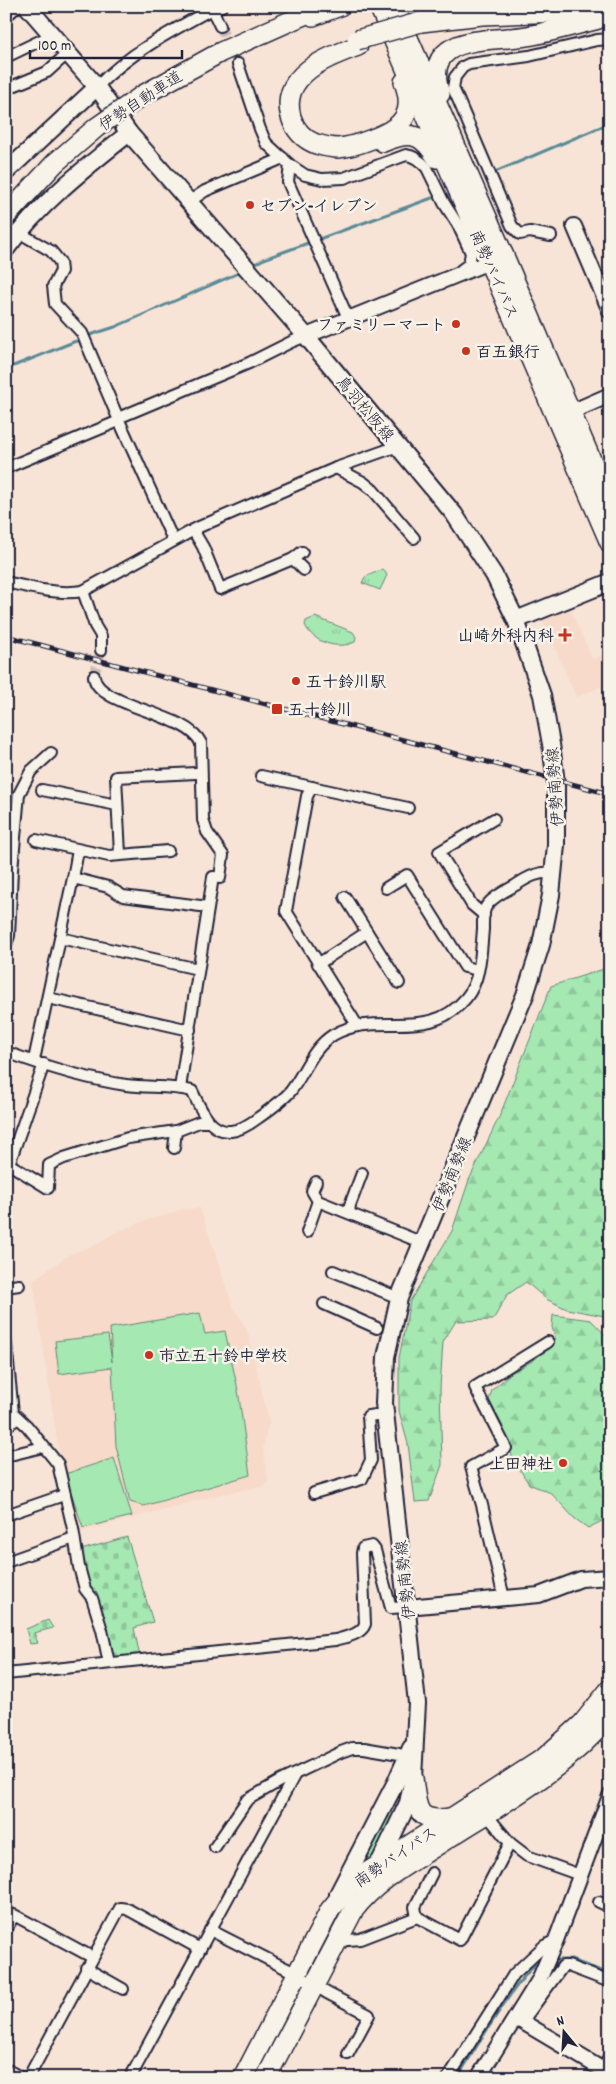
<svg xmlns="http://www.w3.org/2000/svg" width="616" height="2084" viewBox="0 0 616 2084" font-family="Dekko,'Klee One',sans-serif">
<defs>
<pattern id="grass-tufts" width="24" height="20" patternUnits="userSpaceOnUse" patternTransform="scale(1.25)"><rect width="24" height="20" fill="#a5e8b2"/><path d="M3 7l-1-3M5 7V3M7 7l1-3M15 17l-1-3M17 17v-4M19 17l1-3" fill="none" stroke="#8ec79a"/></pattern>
<pattern id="forest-firs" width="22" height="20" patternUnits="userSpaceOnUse" patternTransform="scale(1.25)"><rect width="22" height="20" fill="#a5e8b2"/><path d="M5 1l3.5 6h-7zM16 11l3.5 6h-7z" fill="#8ec79a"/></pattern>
<pattern id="cemetery-stones" width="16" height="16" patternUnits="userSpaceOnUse" patternTransform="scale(1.25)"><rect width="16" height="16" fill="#a5e8b2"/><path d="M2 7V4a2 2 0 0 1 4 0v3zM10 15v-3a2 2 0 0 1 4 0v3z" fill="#8ec79a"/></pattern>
</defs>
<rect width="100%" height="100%" fill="#f7e4d6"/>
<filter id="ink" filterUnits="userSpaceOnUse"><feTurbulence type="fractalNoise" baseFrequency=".02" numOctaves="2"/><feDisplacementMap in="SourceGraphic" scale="10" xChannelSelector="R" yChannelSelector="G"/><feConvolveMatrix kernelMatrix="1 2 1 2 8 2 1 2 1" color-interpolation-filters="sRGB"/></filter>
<g filter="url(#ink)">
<g fill="#f7dac9">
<polygon points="569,606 592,659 610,652 610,683 576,697 542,618"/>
<polygon points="200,1208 233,1307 244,1324 249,1336 269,1422 263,1448 268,1481 265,1486 221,1494 77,1533 58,1447 33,1280 72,1253 94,1246 112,1234 147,1220 170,1214 179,1210"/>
</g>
<g fill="url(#grass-tufts)" stroke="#648576">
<polygon points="383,569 387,575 380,590 362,583 365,577"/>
<path d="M315,617L353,632L356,637L355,642C338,650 313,643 305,625L306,621Z"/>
<polygon points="388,1816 392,1818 371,1863 366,1860"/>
<polygon points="298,1995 300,1996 258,2078 253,2078"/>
</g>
<g fill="url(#forest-firs)" stroke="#648576">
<polygon points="610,967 610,1317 567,1309 546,1299 526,1282 507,1295 493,1320 456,1321 443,1342 440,1388 442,1465 429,1501 415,1502 408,1444 399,1411 399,1358 410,1301 452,1231 469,1180 500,1115 551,986"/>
<polygon points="553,1315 591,1320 610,1340 610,1517 588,1528 574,1518 551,1493 529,1484 513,1459 502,1425 489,1400 492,1390 511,1373 534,1360 549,1346 555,1337 552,1327"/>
</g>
<g fill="url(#cemetery-stones)" stroke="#648576">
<polygon points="127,1537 153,1622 134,1628 140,1657 114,1660 111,1658 106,1625 96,1594 88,1587 81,1550"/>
<polygon points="48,1620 53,1628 34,1633 38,1643 30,1644 26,1629"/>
</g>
<g fill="#a5e8b2" stroke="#648576">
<polygon points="200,1313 205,1334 225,1331 238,1390 250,1475 144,1506 130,1502 116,1446 112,1367 59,1374 55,1341 108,1335 112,1362 110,1328"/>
<polygon points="114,1458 132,1516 83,1528 65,1474"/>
</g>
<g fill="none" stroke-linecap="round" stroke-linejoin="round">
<g stroke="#5a8a97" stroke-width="3">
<polyline points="495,172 610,123"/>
<polyline points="251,266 264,259 432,198"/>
<polyline points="90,335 115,327 243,271"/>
<polyline points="6,369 76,341"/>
<polyline points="552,1960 571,1960 610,1974"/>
<path d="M457,2078C470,2058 523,1966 541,1962"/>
</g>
<g stroke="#ccbdb7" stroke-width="10" stroke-dasharray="10 5" stroke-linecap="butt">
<polyline points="220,26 238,64"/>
<polyline points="94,676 101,650"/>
<polyline points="609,785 610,788"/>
</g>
<g stroke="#22223b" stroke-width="14">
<g id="street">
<polyline points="6,16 18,6"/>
<polyline points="220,26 212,9 222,6"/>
<polyline points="6,57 52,35"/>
<path d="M238,64L260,129L266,143L290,165L305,175L322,179L344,178L406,155C415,156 421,161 427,168L444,203L458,225L471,253L469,264L461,270"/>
<path d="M97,87C126,55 173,30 212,9L213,6"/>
<polyline points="6,89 47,72 68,53"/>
<polyline points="290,165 288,182 348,318"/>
<polyline points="190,201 205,191 283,158"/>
<polyline points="18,232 51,251 60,262 61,271 53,286 55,304 82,333 118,418 173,540"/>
<polyline points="551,236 530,232 520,234 512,226 457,97 453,88 455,77 463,67 469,64 529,56 597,40 610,39"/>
<polyline points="118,418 249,363 291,342 306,336"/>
<polyline points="6,468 119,421"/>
<polyline points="336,468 363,482 373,490 414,538"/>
<polyline points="193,530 203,547 220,589 293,559 302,552"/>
<polyline points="293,559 304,570"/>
<path d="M6,582C32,588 57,595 83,591L199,527L336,468L398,446"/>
<polyline points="83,591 95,626 101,636 101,650"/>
<path d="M94,676C96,707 187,712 201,743L203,820L207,832L223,855L220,878L213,877L180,1088"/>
<polyline points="261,776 408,808"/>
<polyline points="312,787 307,796 286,911 357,1025"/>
<polyline points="42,790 117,805"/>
<polyline points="36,840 109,856 168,851"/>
<polyline points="120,854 116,777 196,773"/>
<polyline points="73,878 78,850"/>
<polyline points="386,888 407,875 465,967 478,970"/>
<polyline points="345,897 399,983"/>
<polyline points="484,915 472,905 439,852 494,819"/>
<polyline points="60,938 198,969"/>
<polyline points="6,944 9,936 12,870 19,794 31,771 51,753"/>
<polyline points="318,964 367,932"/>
<polyline points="48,998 190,1030"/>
<path d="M6,1052C44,1066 86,1079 126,1085C148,1088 170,1085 192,1091C200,1107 209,1133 231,1131C241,1130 250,1124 258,1118C269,1110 281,1102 290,1092C305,1073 311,1049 333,1035C378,1009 428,1044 466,998C481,980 481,951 483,929C483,921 482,910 488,904C494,896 507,890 516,885C528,877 539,871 554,873"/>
<polyline points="34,1060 73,878 108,887 123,896 208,907"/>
<polyline points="44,1064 9,1164 48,1188 49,1165 64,1158 128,1138 176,1131"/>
<polyline points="174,1148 176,1131 199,1122 208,1122"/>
<polyline points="316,1182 312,1191 318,1201 423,1243"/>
<polyline points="349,1213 350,1205 362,1173"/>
<polyline points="307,1232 318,1201"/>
<polyline points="333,1271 399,1298"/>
<polyline points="6,1287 19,1285"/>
<polyline points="324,1304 377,1328"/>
<polyline points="6,1343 13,1413 27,1426 58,1464 73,1529 79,1567 85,1589 92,1598 102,1630 109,1663"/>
<polyline points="6,1424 11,1423 17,1419"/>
<polyline points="6,1456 43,1447"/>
<polyline points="314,1493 362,1479 371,1460 368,1416 386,1414"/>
<polyline points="6,1515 64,1495"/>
<polyline points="6,1562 74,1538"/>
<polyline points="504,1598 482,1505 471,1467 506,1448 475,1387 548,1342"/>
<path d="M6,1674L335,1640C345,1637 361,1635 365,1624L362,1553L363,1548L372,1546L375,1550L391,1608L407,1607"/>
<polyline points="510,1843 527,1856 580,1875"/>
<polyline points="215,1847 247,1800 280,1781 341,1752 352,1748 364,1748 399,1754 408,1758"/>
<polyline points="599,1902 610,1907"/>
<polyline points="417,1917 415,1907 432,1873"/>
<polyline points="6,1930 14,1915 92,1957"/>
<polyline points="210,1930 297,1974 327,1993 369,2015 348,2054"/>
<polyline points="337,1941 360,1939 417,1917 460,1940 510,1843 486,1814"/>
<polyline points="86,1968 123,1989"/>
<polyline points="522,2022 563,1966 568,1966 610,1982"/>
<polyline points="6,2069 22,2078"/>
<polyline points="28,2078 120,1908 127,1909 200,1949"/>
<polyline points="130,2078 294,1776"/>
<polyline points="448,2078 514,1974 544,1946 556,1940"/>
<polyline points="601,2078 610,2053"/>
</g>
</g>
<g stroke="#22223b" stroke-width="18">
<g id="secondary">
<polyline points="574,226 610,311"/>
<polyline points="306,336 489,262"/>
<polyline points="571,412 610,395"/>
<polyline points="407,1607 539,1595 581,1579 610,1577"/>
<polyline points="516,2018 610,2074"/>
<polyline points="478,2078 539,1980 556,1940 610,1796"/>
</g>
</g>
<g stroke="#22223b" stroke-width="20">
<g id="primary">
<polyline points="27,6 97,87 129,133 306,336 454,514 494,575 516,620 542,695 551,744 556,783 556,845 551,895 541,945 525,995 399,1298 386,1357 384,1403 417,1703 413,1778 408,1803 377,1868"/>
<polyline points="6,172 97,87"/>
<path d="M6,249C40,203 85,168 129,133"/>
<polyline points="516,620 610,582"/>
<polyline points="338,1894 396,1782 411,1748"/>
</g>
</g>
<g stroke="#22223b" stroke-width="22">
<g id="highway">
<polyline points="379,6 610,543"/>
<polyline points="394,6 504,256 610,504"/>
<polyline points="313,16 340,6"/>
<polyline points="421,22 482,15 610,10"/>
<path d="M358,46C327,57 279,75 291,117C295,130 303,139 316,144C323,146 331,148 338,148C354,147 391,134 401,122C411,111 409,95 404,82"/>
<path d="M440,94C435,79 434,61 448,51C466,37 504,40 527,36C551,32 575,25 598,19"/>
<polyline points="143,95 221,52 324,6"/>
<path d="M383,142C409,131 421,132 437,158"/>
<polyline points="6,216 55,163"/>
<path d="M413,1778C417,1808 415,1823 450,1818"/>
<polyline points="243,2078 330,1910 348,1888 360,1877 544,1758 582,1724 610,1689"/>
<path d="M266,2078L353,1911C374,1883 404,1866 433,1848C494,1808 563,1773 610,1715"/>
</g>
</g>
<use href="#street" stroke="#f7f3e8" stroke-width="10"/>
<use href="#secondary" stroke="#f7f3e8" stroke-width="14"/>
<use href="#primary" stroke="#f7f3e8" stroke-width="16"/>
<use href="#highway" stroke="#f7f3e8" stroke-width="19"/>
<g stroke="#22223b" stroke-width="5">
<polyline id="rail" points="6,636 610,794"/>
</g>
<use href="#rail" stroke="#f7f3e8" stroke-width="3" stroke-dasharray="9" stroke-linecap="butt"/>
<g stroke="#22223b" stroke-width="22" stroke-linecap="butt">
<g id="highway-bridge">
<polyline points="357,40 421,22"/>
<polyline points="55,163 97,127 143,95"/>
</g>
</g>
<use href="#highway-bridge" stroke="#f7f3e8" stroke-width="19"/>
</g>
</g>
<g fill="#c8321e" stroke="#f7f3e8" stroke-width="2">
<circle cx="250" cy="205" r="5"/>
<circle cx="456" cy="324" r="5"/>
<circle cx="466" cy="351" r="5"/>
<path d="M562.5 627.5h5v5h5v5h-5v5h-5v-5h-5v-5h5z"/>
<circle cx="296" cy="681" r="5"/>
<rect x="271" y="703" width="12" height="12" rx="2.5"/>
<circle cx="149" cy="1355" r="5"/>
<circle cx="563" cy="1463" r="5"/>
</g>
<g text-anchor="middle" stroke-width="5" stroke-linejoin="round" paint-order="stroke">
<g font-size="16" fill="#22223b" stroke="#f7f3e8">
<text transform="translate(140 100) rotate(-33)" y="6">伊勢自動車道</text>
<text transform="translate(495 274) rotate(66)" y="6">南勢バイパス</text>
<text transform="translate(366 408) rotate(50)" y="6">鳥羽松阪線</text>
<text transform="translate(554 787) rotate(-94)" y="6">伊勢南勢線</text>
<text transform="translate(451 1174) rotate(-68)" y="6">伊勢南勢線</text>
<text transform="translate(404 1580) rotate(-96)" y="6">伊勢南勢線</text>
<text transform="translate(395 1856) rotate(-34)" y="6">南勢バイパス</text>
</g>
<g font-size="16" font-weight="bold" fill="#22223b" stroke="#f7f3e8" text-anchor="start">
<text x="260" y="211">セブン-イレブン</text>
<text x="446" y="330" text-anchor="end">ファミリーマート</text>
<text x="476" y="357">百五銀行</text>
<text x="554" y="641" text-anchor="end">山崎外科内科</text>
<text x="306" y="687">五十鈴川駅</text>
<text x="288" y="715">五十鈴川</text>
<text x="159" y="1361">市立五十鈴中学校</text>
<text x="553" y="1469" text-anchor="end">上田神社</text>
</g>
</g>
<rect width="616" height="2084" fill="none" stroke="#f7f3e8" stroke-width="25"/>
<rect x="12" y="12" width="591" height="2059" fill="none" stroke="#22223b" stroke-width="2" filter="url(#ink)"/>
<g transform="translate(564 2032) rotate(342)" stroke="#f7f3e8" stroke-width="4" paint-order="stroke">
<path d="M0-4L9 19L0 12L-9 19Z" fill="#22223b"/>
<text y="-8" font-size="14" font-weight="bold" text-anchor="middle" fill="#22223b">N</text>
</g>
<path d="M30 50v8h152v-8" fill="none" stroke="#22223b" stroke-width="2.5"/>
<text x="38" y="50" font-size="15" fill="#22223b" stroke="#f7f3e8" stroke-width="4" paint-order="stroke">100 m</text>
</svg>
